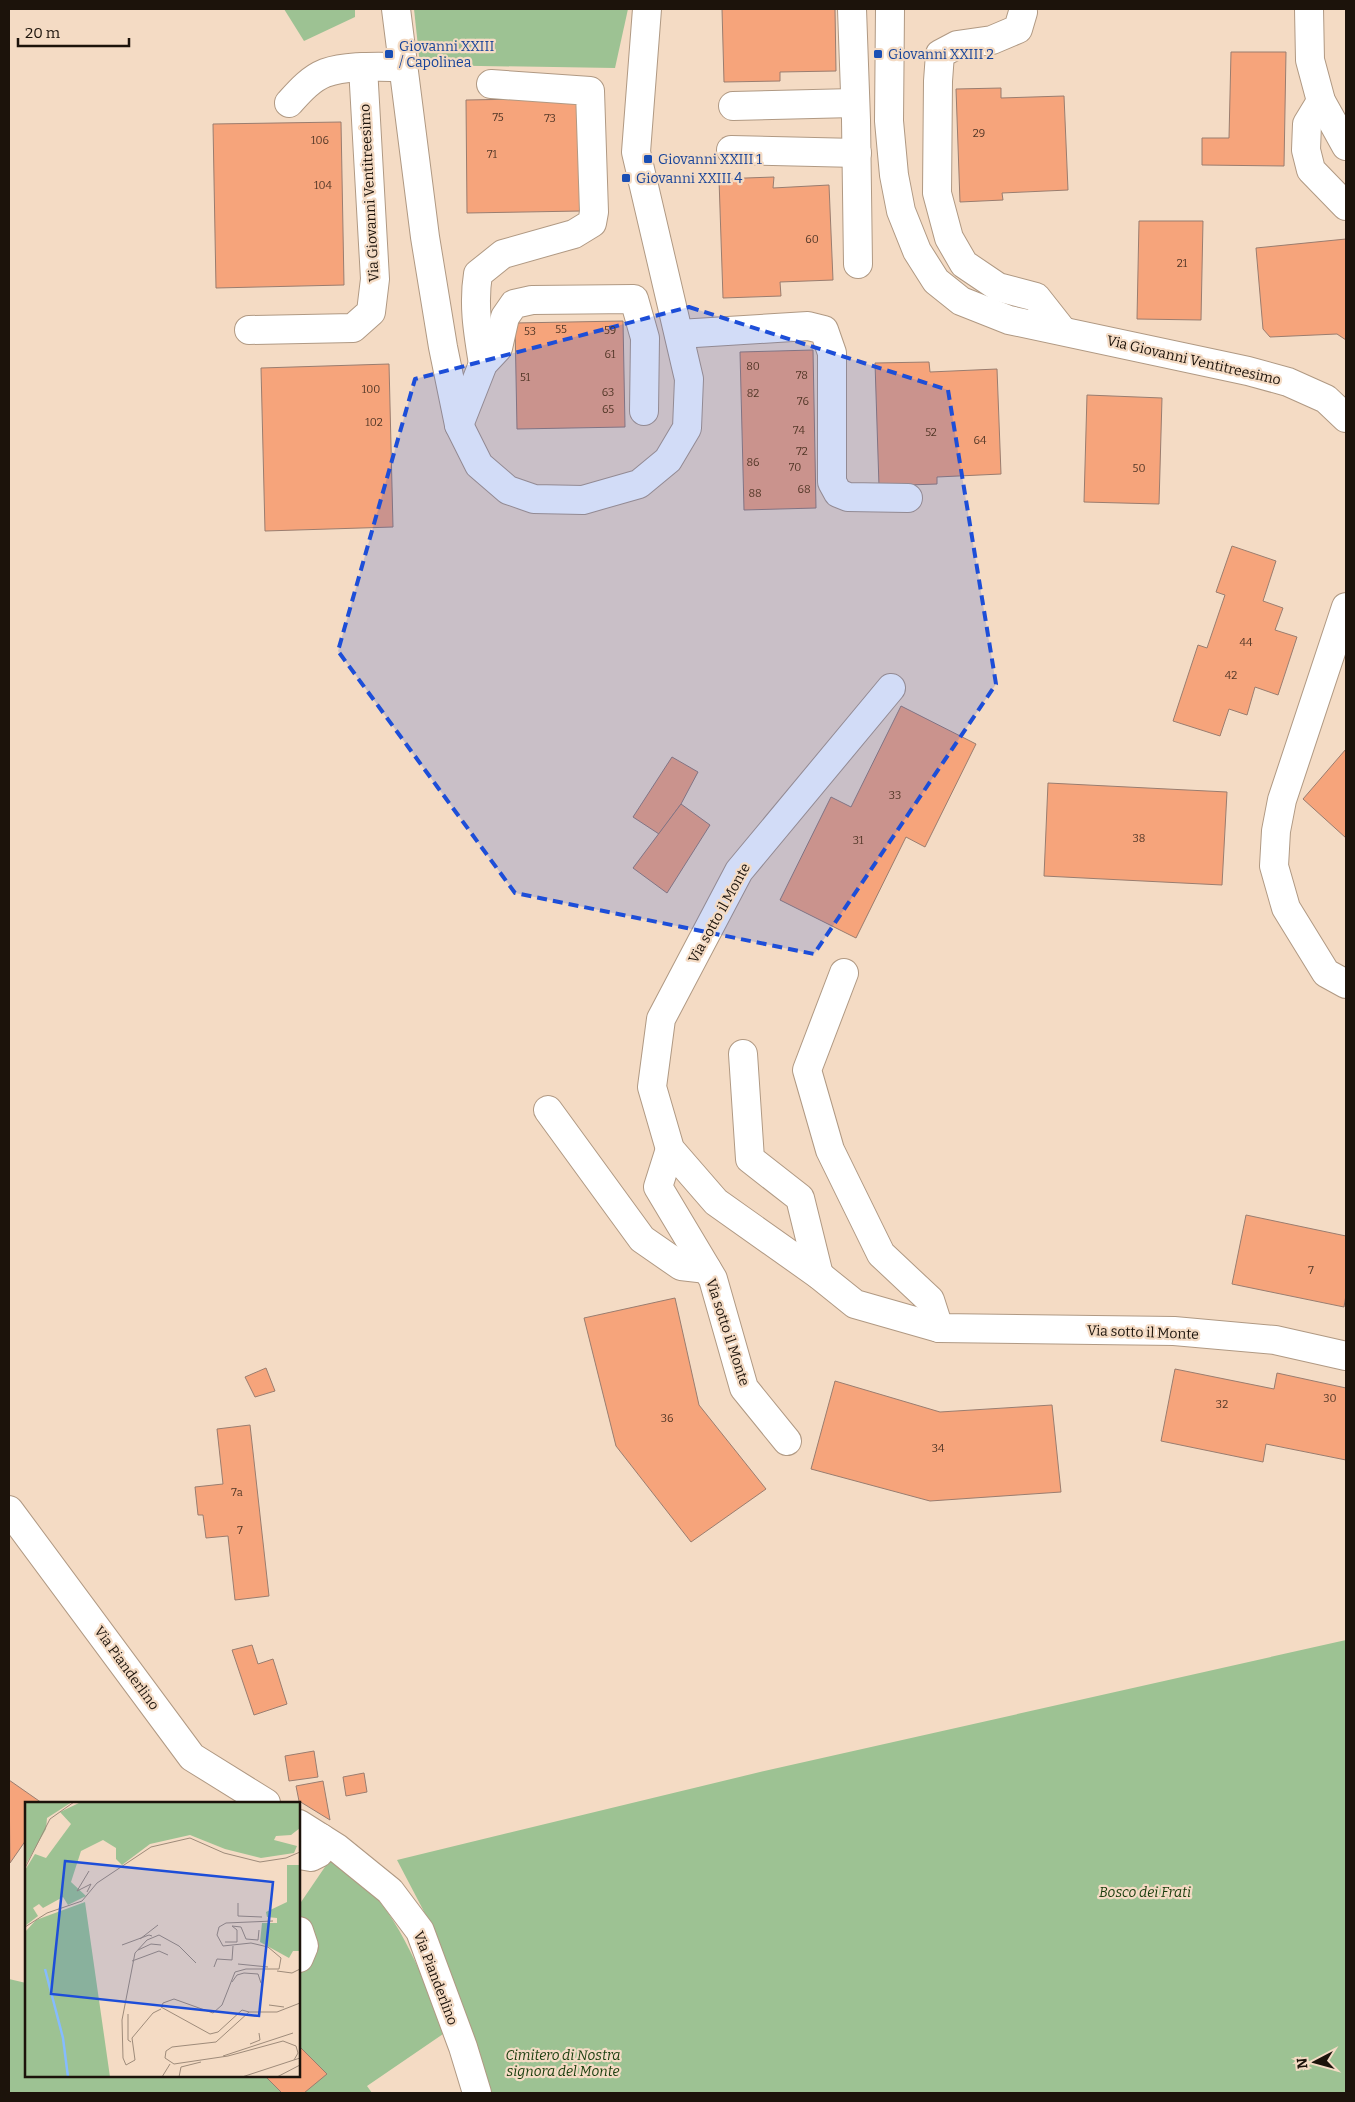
<svg xmlns="http://www.w3.org/2000/svg" width="1355" height="2102" viewBox="0 0 1355 2102" font-family="Bitter,serif">
<rect width="100%" height="100%" fill="#f4dbc4"/>
<g fill="#9dc293">
<polygon points="284,9 355,9 355,17 304,41"/>
<polygon points="414,9 628,9 615,68 420,65"/>
<polygon points="1346,1640 1346,2093 488,2093 430,1923 397,1860 760,1772"/>
<path d="M331,1858C340,1864 350,1871 359,1879C402,1918 423,1980 446,2032L367,2086L372,2093H9V1979L26,1983V2076H299V1905Z"/>
</g>
<g fill="#f6a47b" stroke="#9a7d6f">
<polygon points="722,9 835,9 836,71 780,72 780,81 724,82"/>
<polygon points="1231,52 1286,52 1284,166 1202,165 1202,138 1229,138"/>
<polygon points="1001,88 1001,98 1064,96 1068,190 1002,193 1003,200 960,202 956,89"/>
<polygon points="579,98 581,211 467,213 466,100"/>
<polygon points="341,122 344,285 216,288 213,124"/>
<polygon points="774,177 773,188 829,185 833,280 780,282 781,296 723,298 719,179"/>
<polygon points="1139,221 1203,221 1201,320 1137,319"/>
<polygon points="1346,239 1346,340 1337,334 1270,337 1263,329 1256,248"/>
<polygon points="623,321 625,427 517,429 515,323"/>
<polygon points="813,350 816,508 744,510 740,352"/>
<polygon points="929,362 930,372 997,369 1001,474 937,477 937,484 879,486 875,363"/>
<polygon points="389,364 393,527 265,531 261,368"/>
<polygon points="1087,395 1162,398 1159,504 1084,502"/>
<polygon points="1232,546 1276,561 1263,601 1283,608 1275,630 1297,637 1278,695 1255,687 1247,715 1229,709 1220,736 1173,721 1198,645 1207,648 1225,595 1216,592"/>
<polygon points="901,706 976,744 925,847 906,837 856,938 780,900 831,797 851,807"/>
<polygon points="1346,749 1346,838 1303,799"/>
<polygon points="672,757 698,772 681,804 659,834 633,817"/>
<polygon points="1048,783 1227,792 1222,885 1044,876"/>
<polygon points="681,804 710,825 667,893 633,868"/>
<polygon points="1246,1215 1346,1236 1346,1295 1344,1307 1232,1284"/>
<polygon points="675,1298 699,1405 766,1489 691,1542 616,1446 584,1318"/>
<polygon points="266,1368 275,1391 255,1397 245,1377"/>
<polygon points="1175,1369 1274,1389 1277,1373 1346,1388 1346,1460 1266,1444 1263,1462 1161,1441"/>
<polygon points="835,1381 940,1412 1052,1405 1061,1492 930,1501 811,1469"/>
<polygon points="250,1425 269,1596 235,1600 228,1536 206,1538 203,1515 198,1515 195,1487 223,1484 217,1429"/>
<polygon points="252,1645 258,1664 273,1659 287,1704 254,1715 232,1650"/>
<polygon points="314,1751 318,1777 289,1781 285,1756"/>
<polygon points="364,1773 367,1792 346,1796 343,1777"/>
<polygon points="9,1780 42,1803 26,1803 26,1840 10,1863"/>
<polygon points="323,1781 330,1820 299,1801 296,1786"/>
<polygon points="299,2046 327,2074 304,2093 282,2093 265,2076 299,2076"/>
</g>
<g fill="none" stroke-linecap="round" stroke-linejoin="round">
<g stroke="#b09983" stroke-width="30">
<g id="minor">
<polyline points="396,9 425,237 443,347 459,425 479,465 508,490 534,499 583,500 639,484 668,460 687,428 689,379 636,152 647,9"/>
<polyline points="852,9 856,120 858,264"/>
<polyline points="890,9 889,121 894,175 901,211 917,251 936,281 961,301 1009,320 1248,371 1288,382 1326,399 1346,418"/>
<polyline points="1309,9 1310,60 1321,101 1346,146"/>
<polyline points="1023,12 1018,29 992,40 957,45 940,54 938,81 937,193 949,238 964,264 998,287 1036,297 1062,330"/>
<polyline points="1321,101 1307,124 1306,150 1311,170 1346,206"/>
<path d="M289,103C299,92 310,79 325,73C348,65 378,67 403,67"/>
<polyline points="733,106 854,103"/>
<polyline points="731,150 857,153"/>
<polyline points="249,330 353,328 371,312 375,279 363,67"/>
<polyline points="679,334 808,326 824,330 832,353 832,482 838,493 848,497 908,498"/>
<path d="M483,364C478,333 473,305 478,274L503,254L574,234L592,223L594,212L590,91L491,84"/>
<polyline points="459,425 483,364 498,348 505,317 514,304 532,300 634,299 645,338 644,411"/>
<polyline points="1346,607 1282,800 1276,831 1274,866 1286,908 1326,973 1346,984"/>
<polyline points="891,688 739,871 661,1019 652,1087 670,1149 716,1202 819,1275 855,1304 939,1328 1174,1331 1275,1340 1346,1356"/>
<polyline points="844,973 807,1070 830,1150 881,1254 930,1300 939,1328"/>
<polyline points="743,1054 750,1159 800,1198 819,1275"/>
<polyline points="548,1110 642,1239 681,1266 707,1269"/>
<polyline points="670,1149 658,1187 713,1279 744,1388 787,1441"/>
<polyline points="9,1510 192,1757 266,1803"/>
<polyline points="299,1824 337,1848 390,1891 420,1931 463,2047 477,2093"/>
<polyline points="299,1855 311,1857 319,1853 321,1838"/>
<polyline points="299,1931 304,1946 299,1958"/>
</g>
</g>
<use href="#minor" stroke="#fff" stroke-width="28"/>
</g>
<path fill="#1d4ed8" fill-opacity="0.2" stroke="#1d4ed8" stroke-width="4" stroke-dasharray="10 6" stroke-linejoin="round" d="M689,307L948,390L996,684L814,954L515,893L338,651L415,379Z"/>
<g fill="#1a4fb4" stroke="#f4dbc4" stroke-width="2">
<rect x="384" y="49" width="10" height="10" rx="2.5"/>
<rect x="873" y="49" width="10" height="10" rx="2.5"/>
<rect x="643" y="154" width="10" height="10" rx="2.5"/>
<rect x="621" y="173" width="10" height="10" rx="2.5"/>
</g>
<g text-anchor="middle" stroke-width="4.5" stroke-linejoin="round" paint-order="stroke">
<g font-size="11" fill="#523727">
<text x="498" y="121">75</text>
<text x="550" y="122">73</text>
<text x="979" y="137">29</text>
<text x="320" y="144">106</text>
<text x="492" y="158">71</text>
<text x="323" y="189">104</text>
<text x="812" y="243">60</text>
<text x="1182" y="267">21</text>
<text x="561" y="333">55</text>
<text x="610" y="334">59</text>
<text x="530" y="335">53</text>
<text x="610" y="358">61</text>
<text x="753" y="370">80</text>
<text x="802" y="379">78</text>
<text x="525" y="381">51</text>
<text x="371" y="393">100</text>
<text x="608" y="396">63</text>
<text x="753" y="397">82</text>
<text x="803" y="405">76</text>
<text x="608" y="413">65</text>
<text x="374" y="426">102</text>
<text x="799" y="434">74</text>
<text x="931" y="436">52</text>
<text x="980" y="444">64</text>
<text x="802" y="455">72</text>
<text x="753" y="466">86</text>
<text x="795" y="471">70</text>
<text x="1139" y="472">50</text>
<text x="804" y="493">68</text>
<text x="755" y="497">88</text>
<text x="1246" y="646">44</text>
<text x="1231" y="679">42</text>
<text x="895" y="799">33</text>
<text x="1139" y="842">38</text>
<text x="858" y="844">31</text>
<text x="1311" y="1274">7</text>
<text x="1330" y="1402">30</text>
<text x="1222" y="1408">32</text>
<text x="667" y="1422">36</text>
<text x="938" y="1452">34</text>
<text x="237" y="1496">7a</text>
<text x="240" y="1534">7</text>
</g>
<g font-size="14" fill="#164399" stroke="#f4dbc4" text-anchor="start">
<text x="399" y="51">Giovanni XXIII<tspan x="399" dy="16">/ Capolinea</tspan></text>
<text x="888" y="59">Giovanni XXIII 2</text>
<text x="658" y="164">Giovanni XXIII 1</text>
<text x="636" y="183">Giovanni XXIII 4</text>
</g>
<g font-size="14" fill="#1c130b" stroke="#f4dbc4">
<text transform="translate(369 193) rotate(-93)" y="5">Via Giovanni Ventitreesimo</text>
<text transform="translate(1194 360) rotate(13)" y="5">Via Giovanni Ventitreesimo</text>
<text transform="translate(719 913) rotate(-61)" y="5">Via sotto il Monte</text>
<text transform="translate(728 1332) rotate(72)" y="5">Via sotto il Monte</text>
<text transform="translate(1143 1332) rotate(2)" y="5">Via sotto il Monte</text>
<text transform="translate(127 1668) rotate(54)" y="5">Via Pianderlino</text>
<text transform="translate(436 1978) rotate(69)" y="5">Via Pianderlino</text>
</g>
<g font-size="14" font-style="italic" fill="#183c0c" stroke="#f4dbc4">
<text x="1145" y="1897">Bosco dei Frati</text>
<text x="563" y="2060">Cimitero di Nostra<tspan x="563" dy="16">signora del Monte</tspan></text>
</g>
</g>
<g transform="translate(25 1802)">
<rect width="275" height="275" fill="#f4dbc4"/>
<path d="M0,0H47L22,16L21,27L0,64ZM56,0H275V26L266,33L251,34L249,38L272,44L269,51L236,56L200,47L165,33L125,42L97,63L91,57V46L78,38L56,49L46,80L61,94L43,103L38,95L18,106L14,102L8,106L13,114L0,124V68L10,52L21,56L46,22L35,10ZM262,63H275V149H268L264,156L235,140L237,121H252V116L242,115L241,110L262,100ZM60,100L85,275H0V130L11,118Z" fill="#9dc293"/>
<path fill="none" stroke="#85bbff" stroke-width="2.5" d="M20,167L38,236L43,275"/>
<path fill="none" stroke="#9e8b7a" stroke-width="1" d="M0,66L25,17L49,0M62,90L66,82L52,89L64,69M213,101V114L237,115M207,124L216,125L221,137L233,138L234,128M0,125L22,111L57,99L72,81L126,45L165,36L199,51L235,60L261,56L275,50M115,137L133,123M200,140H212V128L207,124M97,143L124,133L127,134M113,148L126,142L136,143M107,159L134,149L143,153M213,162L243,165M189,165L192,157L207,158L208,144M252,169L267,171L275,167M207,180L212,173L219,171L233,172L236,181M244,203L259,205M136,207L128,211L107,236L110,258L101,263L98,256L97,218L110,151L122,138L134,133L154,144L171,161M224,210L217,208L193,230L185,232L136,205L138,201L149,197L188,211L197,203L210,170L221,167H254L256,156L243,145L226,141L198,144L192,133L194,125L201,121L248,119M103,212V238L106,240M225,242L235,238L234,231M271,244L258,239L203,254L149,262L140,256L141,249L147,245L191,240L224,210H252L275,201M198,254L268,231M269,258L273,251L271,244M137,275L145,262M154,275L156,265L176,260M217,275L275,256M252,275L275,263"/>
<path fill="#1d4ed8" fill-opacity="0.15" stroke="#1d4ed8" stroke-width="2.5" d="M40,59L248,80L234,214L26,192Z"/>
<rect width="275" height="275" fill="none" stroke="#1c130b" stroke-width="2.5"/>
</g>
<rect width="1355" height="2102" fill="none" stroke="#1c130b" stroke-width="20"/>
<g transform="translate(1315 2062) rotate(264)" stroke="#f4dbc4" stroke-width="4" paint-order="stroke">
<path d="M0-4L9 19L0 12L-9 19Z" fill="#1c130b"/>
<text y="-8" font-size="14" font-weight="bold" text-anchor="middle" fill="#1c130b">N</text>
</g>
<path d="M18 38v8h111v-8" fill="none" stroke="#1c130b" stroke-width="2.5"/>
<text x="25" y="38" font-size="15" fill="#1c130b" stroke="#f4dbc4" stroke-width="4" paint-order="stroke">20 m</text>
</svg>
